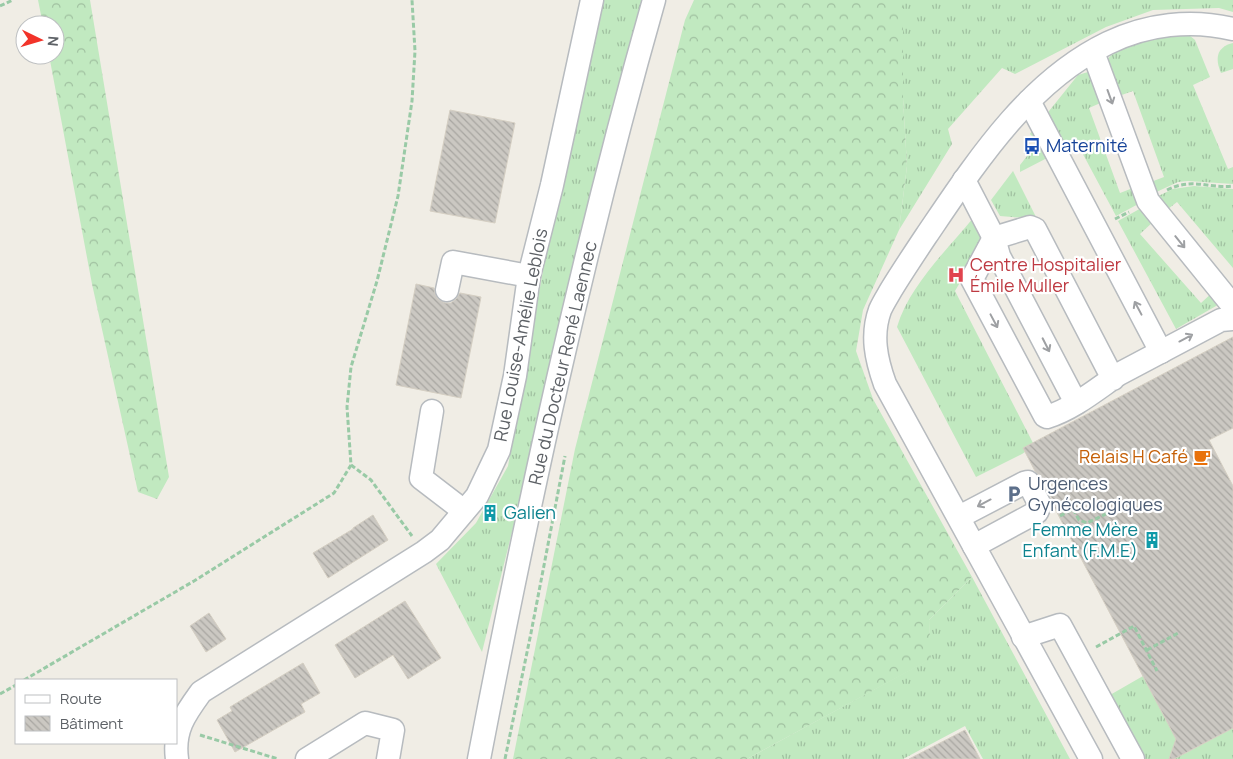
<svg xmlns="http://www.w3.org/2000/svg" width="1233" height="759" viewBox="0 0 1233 759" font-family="Manrope,sans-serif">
<defs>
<pattern id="grass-tufts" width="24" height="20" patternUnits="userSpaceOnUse" patternTransform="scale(1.25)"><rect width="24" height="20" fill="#c1e9c0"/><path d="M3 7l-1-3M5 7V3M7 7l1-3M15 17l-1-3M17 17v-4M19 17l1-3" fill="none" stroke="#a0c0a0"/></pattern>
<pattern id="forest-crowns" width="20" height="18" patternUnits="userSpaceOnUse" patternTransform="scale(1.25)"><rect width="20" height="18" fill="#c1e9c0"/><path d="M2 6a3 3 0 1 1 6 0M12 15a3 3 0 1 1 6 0" fill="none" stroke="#a0c0a0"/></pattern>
<pattern id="building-back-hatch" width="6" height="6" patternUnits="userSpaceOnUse" patternTransform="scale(1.25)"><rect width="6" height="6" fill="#cbc8c2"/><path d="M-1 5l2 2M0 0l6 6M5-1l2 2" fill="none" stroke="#a8a6a1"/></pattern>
</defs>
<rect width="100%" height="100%" fill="#f0ede5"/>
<g fill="url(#grass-tufts)">
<polygon points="602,0 645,0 482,652 436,564 476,523 508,466 544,265"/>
<polygon points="903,0 1233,0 1233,12 1219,8 1153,10 1106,27 1015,74 1002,68 948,129 952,144 899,230 907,166 903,98"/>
<path d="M1178,35H1189L1195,40L1210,77L1193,85L1228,169L1233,167V184L1188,181L1178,182L1152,194L1148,183L1164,177L1133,91L1116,97L1105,63C1115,43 1159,37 1178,35Z"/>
<path d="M1233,43V69L1221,73C1215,59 1216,47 1233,43Z"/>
<polygon points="1088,72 1092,74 1105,101 1089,108 1120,193 1138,186 1142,202 1116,216 1077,143 1062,150 1048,115 1049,111 1078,75"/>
<polygon points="1033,129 1051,156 1020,172 1020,165 1038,142 1030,134"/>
<polygon points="1013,171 1037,219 1000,216 991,200"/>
<polygon points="1194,186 1233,189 1233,268 1177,202 1163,213 1154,198 1173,189"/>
<polygon points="1143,207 1154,221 1140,234 1201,303 1214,291 1223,302 1176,329 1118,221"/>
<path d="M974,217L982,232L983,243L955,291L1033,443L1023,448L1025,452L1022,454L976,477L897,327C909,286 947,250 974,217Z"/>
<polygon points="972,577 1070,759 983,759 965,726 903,759 747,759 930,659 929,620"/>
<polygon points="1143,676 1184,754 1233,728 1233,759 1143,759 1110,695"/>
</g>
<g fill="url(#forest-crowns)">
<polygon points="38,0 90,0 169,477 157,499 138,492 92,284 49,55 55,55 55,25 43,25"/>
<polygon points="694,0 903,0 903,98 907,166 899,230 863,310 856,351 873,399 972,577 929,620 931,659 747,759 513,759 575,449 685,20"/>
</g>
<g fill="url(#building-back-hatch)" stroke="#d5cfc3">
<polygon points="450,110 515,123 495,223 430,211"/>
<polygon points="416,284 434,288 435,294 438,299 445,303 451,303 456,299 460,293 481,297 461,398 396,385"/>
<polygon points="1233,337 1233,428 1209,440 1233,486 1233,728 1174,759 1169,759 1176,739 1053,505 1052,499 1040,476 1035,471 1023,448"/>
<polygon points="373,515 388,540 328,578 313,553 353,529 353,528"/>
<polygon points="405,601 441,658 408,679 393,655 355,678 335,645"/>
<polygon points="209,613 226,639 206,652 190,626"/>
<polygon points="303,663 320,693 301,704 305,712 235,752 217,720 232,711 230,707"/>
<polygon points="965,730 980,759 909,759"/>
</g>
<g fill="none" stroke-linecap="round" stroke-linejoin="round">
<g stroke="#b7bbbf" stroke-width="25">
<g id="minor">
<polyline points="1093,52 1148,201 1233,306"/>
<polyline points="1029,101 1161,352"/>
<polyline points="964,180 994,238 999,256 1076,403"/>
<polyline points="447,290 453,262 529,276"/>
<path d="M1113,379L1035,229L1030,227L994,238L972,279L1045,416L1047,417C1073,409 1097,389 1119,374L1221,320L1233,319"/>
<polyline points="432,411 421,478 464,511"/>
<polyline points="959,517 1024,483 1028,482 1040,505 1037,512 974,546"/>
<polyline points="1023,637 1060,625 1133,759"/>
<path d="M177,759C173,730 185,714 201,692L424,552L440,540L477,496L499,450L515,376L529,276L552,185L592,0"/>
<polyline points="307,759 365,723 393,730 388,759"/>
<path d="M479,759C528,504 583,250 654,0"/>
<path d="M1091,759L885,384C876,359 871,335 880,310C883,303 887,297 891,290C902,272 914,254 926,236C975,164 1027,82 1108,43C1147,24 1191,19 1233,29"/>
</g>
</g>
<g stroke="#99caa6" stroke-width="3" stroke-dasharray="5 2.5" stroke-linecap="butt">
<polyline points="0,6 13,0"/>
<path d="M1167,190C1193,177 1208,189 1233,186"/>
<polyline points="1115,219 1129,212"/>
<polyline points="351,465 371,480 412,536"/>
<polyline points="1060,516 1073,509 1079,520 1087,523 1112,511"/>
<polyline points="1096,647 1134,626 1157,671"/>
<polyline points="1147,650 1180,632"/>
<polyline points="24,680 194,581 334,493 351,465 347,407 351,367 377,281 398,196 412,101 415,51 412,0"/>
<polyline points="0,694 16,685"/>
<polyline points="200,735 278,759"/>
<polyline points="505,759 531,633 565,456"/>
</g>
<use href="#minor" stroke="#fff" stroke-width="22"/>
</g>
<defs><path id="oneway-shaft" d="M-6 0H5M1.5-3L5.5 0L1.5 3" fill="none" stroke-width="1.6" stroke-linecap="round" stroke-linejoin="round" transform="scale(1.25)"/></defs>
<g stroke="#9ea0a3">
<use href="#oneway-shaft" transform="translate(1110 97) rotate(70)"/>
<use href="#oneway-shaft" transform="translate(1180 242) rotate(51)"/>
<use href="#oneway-shaft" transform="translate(1138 308) rotate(-118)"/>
<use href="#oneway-shaft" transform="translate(994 321) rotate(62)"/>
<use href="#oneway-shaft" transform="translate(1186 338) rotate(-28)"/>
<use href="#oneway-shaft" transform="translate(1046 345) rotate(63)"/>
<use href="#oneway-shaft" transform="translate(984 503) rotate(152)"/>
</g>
<defs>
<g id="bus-bare" transform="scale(1.35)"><path d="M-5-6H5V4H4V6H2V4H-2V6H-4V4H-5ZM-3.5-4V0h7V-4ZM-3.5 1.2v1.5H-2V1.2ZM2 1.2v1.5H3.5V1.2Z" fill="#1a4fb4" stroke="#fff" stroke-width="2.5" paint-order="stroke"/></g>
<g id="hospital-bare" transform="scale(1.35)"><path d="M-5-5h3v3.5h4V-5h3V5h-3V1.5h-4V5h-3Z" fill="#e0444e" stroke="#fff" stroke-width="2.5" paint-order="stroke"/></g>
<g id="cafe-bare" transform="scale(1.35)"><path d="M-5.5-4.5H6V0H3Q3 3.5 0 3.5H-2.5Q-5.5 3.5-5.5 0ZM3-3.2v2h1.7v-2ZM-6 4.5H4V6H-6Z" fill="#e8710a" stroke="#fff" stroke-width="2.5" paint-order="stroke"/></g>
<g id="parking-bare" transform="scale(1.35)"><path d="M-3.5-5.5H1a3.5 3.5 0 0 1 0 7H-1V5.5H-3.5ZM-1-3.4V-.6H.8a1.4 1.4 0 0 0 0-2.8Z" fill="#5c6f8a" stroke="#fff" stroke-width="2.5" paint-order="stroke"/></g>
<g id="building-bare" transform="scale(1.35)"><path d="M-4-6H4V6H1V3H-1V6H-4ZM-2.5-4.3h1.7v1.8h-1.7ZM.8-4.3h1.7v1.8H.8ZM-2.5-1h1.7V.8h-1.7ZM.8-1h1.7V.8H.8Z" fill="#0f9aa8" stroke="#fff" stroke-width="2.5" paint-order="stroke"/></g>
</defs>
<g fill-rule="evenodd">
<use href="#bus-bare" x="1032" y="146"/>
<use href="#hospital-bare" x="956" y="275"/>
<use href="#cafe-bare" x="1202" y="457"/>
<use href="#parking-bare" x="1014" y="494"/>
<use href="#building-bare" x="490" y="513"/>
<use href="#building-bare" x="1152" y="540"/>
</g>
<g text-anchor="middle" stroke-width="4.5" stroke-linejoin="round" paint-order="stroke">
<g font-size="18" fill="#164399" stroke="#fff" text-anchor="start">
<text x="1046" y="152">Maternité</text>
</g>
<g font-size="18" fill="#be3a42" stroke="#fff" text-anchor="start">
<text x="970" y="271">Centre Hospitalier<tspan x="970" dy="21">Émile Muller</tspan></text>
</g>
<g font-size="18" fill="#5d6166" stroke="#fff">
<text transform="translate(521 335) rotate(-79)" y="6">Rue Louise-Amélie Leblois</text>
<text transform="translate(563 363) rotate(-77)" y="6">Rue du Docteur René Laennec</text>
</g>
<g font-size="18" fill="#c56008" stroke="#fff" text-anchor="end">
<text x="1188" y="463">Relais H Café</text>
</g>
<g font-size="18" fill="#4e5e75" stroke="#fff" text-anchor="start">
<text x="1028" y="490">Urgences<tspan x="1028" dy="21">Gynécologiques</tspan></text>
</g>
<g font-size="18" fill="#0d838f" stroke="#fff" text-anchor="start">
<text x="504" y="519">Galien</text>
<text x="1138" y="536" text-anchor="end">Femme Mère<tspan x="1138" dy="21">Enfant (F.M.E)</tspan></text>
</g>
</g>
<rect x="15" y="679" width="162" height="65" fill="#ffffff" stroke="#bec0c2"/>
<rect x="25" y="695" width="25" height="8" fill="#ffffff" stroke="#bec0c2"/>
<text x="60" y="704" font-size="15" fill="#5d6166">Route</text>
<rect x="25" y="716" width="25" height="15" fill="url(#building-back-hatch)" stroke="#bec0c2"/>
<text x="60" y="729" font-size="15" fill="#5d6166">Bâtiment</text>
<g transform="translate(40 40) rotate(95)"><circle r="24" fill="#ffffff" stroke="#bec0c2"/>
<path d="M0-4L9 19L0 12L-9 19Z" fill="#f23329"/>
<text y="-8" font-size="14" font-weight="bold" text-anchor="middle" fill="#5d6166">N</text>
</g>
</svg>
